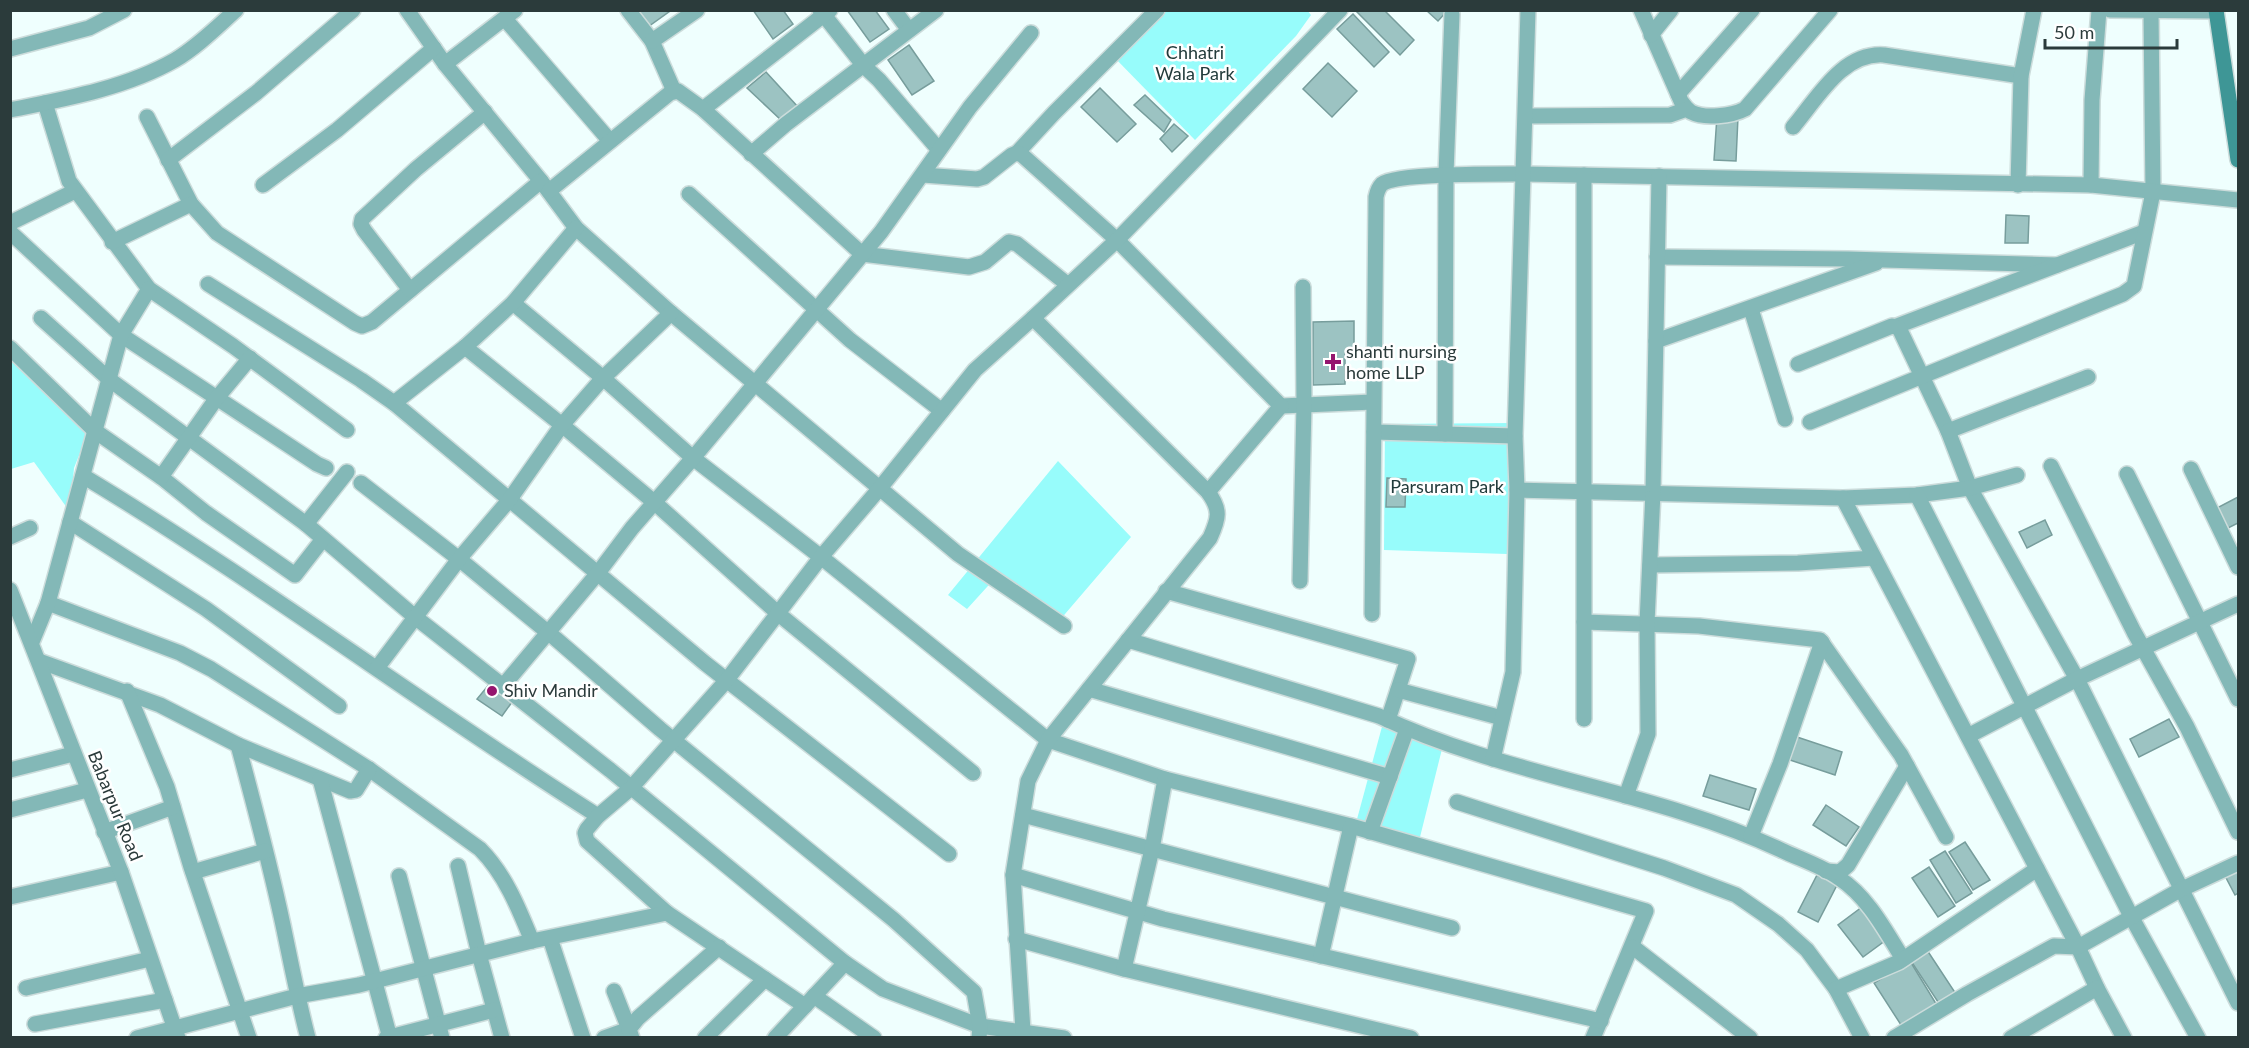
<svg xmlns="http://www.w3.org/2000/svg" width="2249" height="1048" viewBox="0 0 2249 1048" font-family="Lato,sans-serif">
<rect width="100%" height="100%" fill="#effffe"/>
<g fill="#97fcfb">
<polygon points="1307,10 1311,15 1296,36 1195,140 1111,54 1149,11"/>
<polygon points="10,350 91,425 74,468 70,512 34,462 11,469"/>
<polygon points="1512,423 1507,554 1384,550 1385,424"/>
<polygon points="1058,461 1131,537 1059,621 997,576 967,609 948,595"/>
<polygon points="1383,723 1443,745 1417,849 1353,834"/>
</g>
<g fill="#9cc3c2" stroke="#779d9c" stroke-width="1.5">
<polygon points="632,10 670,10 670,11 645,29"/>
<polygon points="753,10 783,10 793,24 773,39"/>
<polygon points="847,10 875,10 889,29 870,42"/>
<polygon points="1355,10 1384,10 1414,40 1400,55"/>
<polygon points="1426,10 1448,10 1438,21"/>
<polygon points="1353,14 1389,52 1374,67 1337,29"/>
<polygon points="909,45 934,81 912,95 888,60"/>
<polygon points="1328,63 1357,91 1332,117 1303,89"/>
<polygon points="766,72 798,107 781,120 747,88"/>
<polygon points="1100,88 1136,124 1117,142 1081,107"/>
<polygon points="1145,95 1171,120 1164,132 1134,105"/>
<polygon points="1717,116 1738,117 1736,161 1714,160"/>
<polygon points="1174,124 1188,136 1172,152 1160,139"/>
<polygon points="2006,215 2029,216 2028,243 2005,243"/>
<polygon points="1354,321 1354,353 1345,353 1345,384 1313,385 1313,322"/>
<polygon points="1387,478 1406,479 1405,507 1386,507"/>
<polygon points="2238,497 2238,523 2226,529 2215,509"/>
<polygon points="2045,520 2052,535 2027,548 2019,532"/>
<polygon points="491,682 512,702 502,716 477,699"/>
<polygon points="2169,719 2179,737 2139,757 2130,739"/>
<polygon points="1797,737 1842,752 1835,775 1790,760"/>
<polygon points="1710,775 1756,789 1749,810 1703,796"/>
<polygon points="1826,805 1859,827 1846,846 1813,825"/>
<polygon points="1965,842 1990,880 1973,890 1949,852"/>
<polygon points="1945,851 1972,893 1956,903 1930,860"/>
<polygon points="2238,864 2238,893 2235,895 2223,872"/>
<polygon points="1929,867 1955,906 1938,917 1912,878"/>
<polygon points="1817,875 1837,885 1818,922 1798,912"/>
<polygon points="1862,907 1886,940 1863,957 1838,925"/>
<polygon points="1925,947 1956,994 1940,1005 1909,958"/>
<polygon points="1910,961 1938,1007 1903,1028 1874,983"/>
</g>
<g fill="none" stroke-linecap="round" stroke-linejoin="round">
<g stroke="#ccdcdb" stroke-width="18">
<g id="minor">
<polyline points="407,10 445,64 541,181 576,228 671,313 958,554 1064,626"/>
<polyline points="628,10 652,41 674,91"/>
<polyline points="820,10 864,66 879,80 939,150"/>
<polyline points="894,10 909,30"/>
<path d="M1641,10L1681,101C1684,105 1686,109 1691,112C1704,119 1732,116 1745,109L1830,10"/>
<polyline points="2110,10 2216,11"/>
<polyline points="505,19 610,141"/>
<polyline points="1651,35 1671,10"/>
<polyline points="652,41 697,10"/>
<polyline points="10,49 89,28 124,10"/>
<polyline points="445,64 515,10"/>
<polyline points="1678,94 1752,10"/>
<polyline points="45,103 69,181 149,289 233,346 347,430"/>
<polyline points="703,109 830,10"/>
<path d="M10,110C65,99 126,88 175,60C197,47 217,27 236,10"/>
<polyline points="1526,116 1670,115 1687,109"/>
<polyline points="147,117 191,204 217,233 355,323 362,326 372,322 541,181"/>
<path d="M1793,127C1817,99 1842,52 1884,55L2021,76"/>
<polyline points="1017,153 1054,113 1157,10"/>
<polyline points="751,154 786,124 936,10"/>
<polyline points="168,160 256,93 353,10"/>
<polyline points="923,175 977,179 984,177 1012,155 1017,153 1022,155 1117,240 1281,406 1373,402"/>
<polyline points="263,185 337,130 434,48"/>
<polyline points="2018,185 2021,76 2034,10"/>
<polyline points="2091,185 2092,100 2099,10"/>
<polyline points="549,191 670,93 678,91 703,109 862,254 969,267 985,262 1009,242 1017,244 1067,284"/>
<polyline points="689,194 850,340 942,411"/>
<polyline points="10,223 75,191"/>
<polyline points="10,232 121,335 317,464 326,468"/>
<polyline points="112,242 191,204"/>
<polyline points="1657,257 1848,259 2057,265"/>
<polyline points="208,284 361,380 394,403 706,664 949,854"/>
<polyline points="410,290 364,230 361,224 362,219 416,169 485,112"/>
<polyline points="513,303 603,378 693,458 821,557 1048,740 1165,779 1351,826 1646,911 1593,1038"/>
<polyline points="1751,309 1785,419"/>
<polyline points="41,318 110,380 306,524 415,617 610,770 845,963 883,989 980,1026 1064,1038"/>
<polyline points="1897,326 2144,232"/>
<polyline points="1656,341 1876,263"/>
<polyline points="465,347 562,425 654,502 781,616 973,773"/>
<polyline points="10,348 95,431 161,477 206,513 295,575 323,539"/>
<polyline points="1798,364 1892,326 1899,328 1948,431 1970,488 2077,679 2238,1003"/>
<polyline points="394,403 465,347 513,303 576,228"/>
<polyline points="1810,422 2123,294 2134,286 2153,192 2151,12"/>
<polyline points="1948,431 2088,377"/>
<polyline points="1374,432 1515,436"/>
<polyline points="1445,434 1446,174 1452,14"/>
<polyline points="2051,466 2134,632 2187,727 2238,832"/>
<polyline points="2191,469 2238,567"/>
<polyline points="2127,474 2238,699"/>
<path d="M83,476C259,582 424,706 598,816"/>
<polyline points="161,477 216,399 250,358"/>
<polyline points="361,483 459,559 556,639 660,729 894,920 974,992 980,1026 979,1038"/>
<polyline points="1517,490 1843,498 1917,495 1970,488 2017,475"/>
<polyline points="1208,492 1281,406"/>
<polyline points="1917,495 2132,918 2198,1038"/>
<polyline points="1843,498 2078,947 2097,988 2124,1038"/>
<polyline points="70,522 206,609 339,706"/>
<polyline points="306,524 347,472"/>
<polyline points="10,537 30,528"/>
<polyline points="1650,565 1798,563 1874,558"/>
<polyline points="1300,581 1304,405 1303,287"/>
<polyline points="1166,591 1408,659 1388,720"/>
<path d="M48,603L180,653L211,669L369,769L480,849C505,874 519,909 532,941"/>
<path d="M1372,614L1376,197C1377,192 1378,188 1382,184C1397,173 1501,174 1524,174L2091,185L2238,200"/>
<polyline points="1584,622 1699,626 1820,640 1901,755 1946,837"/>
<path d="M1128,640L1379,716C1508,777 1653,790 1781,850C1800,859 1822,866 1839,878C1868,897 1885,930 1903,959"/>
<polyline points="32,642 48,603 121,335 149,289"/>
<polyline points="39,661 160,705 238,745 350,791 356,790 369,769"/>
<polyline points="377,668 459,559 510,499 562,425 603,378 671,313"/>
<polyline points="503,686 598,573 632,528 693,458 881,232 970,107 1031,33"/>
<polyline points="1089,689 1390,777"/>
<polyline points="1398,690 1502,718"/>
<polyline points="127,691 167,787 191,867 249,1038"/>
<polyline points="1584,719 1584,175"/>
<polyline points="1968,736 2077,679 2238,604"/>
<path d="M238,745C254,804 270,864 283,925C291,963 298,1000 308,1038"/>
<polyline points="1493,759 1513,672 1517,490 1515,436 1528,10"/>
<polyline points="10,770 73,754"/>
<polyline points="320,779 390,1038"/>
<polyline points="1626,796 1648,734 1647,623 1653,492 1659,176"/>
<polyline points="1457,802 1664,868 1736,895 1778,924 1807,950 1836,989 1862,1038"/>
<polyline points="10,810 87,790"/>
<polyline points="1023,815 1452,928"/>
<polyline points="104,832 173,807"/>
<polyline points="1370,832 1407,729"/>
<polyline points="1751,836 1780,764 1822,642"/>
<polyline points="458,866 479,954 502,1038"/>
<polyline points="1826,871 1840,872 1848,865 1907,766"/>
<polyline points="193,872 265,851"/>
<polyline points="1013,875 1163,919 1601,1021"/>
<polyline points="399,876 442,1038"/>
<polyline points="10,897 121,872"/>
<polyline points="667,913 587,841 585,833 587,829 598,816 631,788 726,681 821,557 880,488 975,370 1033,318"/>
<polyline points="550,938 583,1038"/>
<polyline points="1016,939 1124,969 1411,1038"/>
<polyline points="1633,947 1750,1038"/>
<polyline points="1321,956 1351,826"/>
<polyline points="1124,969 1152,849 1165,779"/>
<polyline points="26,988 150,959"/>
<polyline points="1836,989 1899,962 2037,869"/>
<polyline points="814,996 874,1038"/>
<polyline points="35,1024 165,1000"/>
<path d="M1023,1031L1013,875L1028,781L1048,740L1210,538C1219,518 1221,510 1208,492L1033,318L1117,240L1340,10"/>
<polyline points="137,1038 297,996 359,985 532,941 667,913 805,1006"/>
<polyline points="386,1038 494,1010"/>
<polyline points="604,1038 629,1029 614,991"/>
<polyline points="632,1038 629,1029 638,1018 719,947"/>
<polyline points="705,1038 765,979"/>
<polyline points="775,1038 845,963"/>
<polyline points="1894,1038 1967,994 2054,946 2078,947 2180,890 2238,863"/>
<polyline points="2011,1038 2097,988"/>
</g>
</g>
<g stroke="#ccdcdb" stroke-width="18">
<polyline id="tertiary" points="10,590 121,872 178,1038"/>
</g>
<g stroke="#ccdcdb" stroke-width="18">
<polyline id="secondary" points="2216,10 2238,160"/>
</g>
<use href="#minor" stroke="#83b8b7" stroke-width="15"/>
<use href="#tertiary" stroke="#83b8b7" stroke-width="15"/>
<use href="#secondary" stroke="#3e9696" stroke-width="15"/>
</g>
<g fill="#95156e" stroke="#fff" stroke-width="2">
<path d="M1330 353h6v6h6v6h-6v6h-6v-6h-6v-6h6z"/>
<circle cx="492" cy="691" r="6"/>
</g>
<g text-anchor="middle" stroke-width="5" stroke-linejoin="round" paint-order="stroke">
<g font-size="18" fill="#223b3b" stroke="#fff">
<text x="1195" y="59">Chhatri<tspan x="1195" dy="21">Wala Park</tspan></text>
<text x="1447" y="493">Parsuram Park</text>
</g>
<g font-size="18" fill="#2b3b3b" stroke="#fff" text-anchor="start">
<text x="1346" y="358">shanti nursing<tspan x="1346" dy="21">home LLP</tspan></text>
<text x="504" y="697">Shiv Mandir</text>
</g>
<g font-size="18" fill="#2b3b3b" stroke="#fff">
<text transform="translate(115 806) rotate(68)" y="6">Babarpur Road</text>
</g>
</g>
<rect width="2249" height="1048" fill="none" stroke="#2b3b3b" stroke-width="24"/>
<path d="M2045 39v9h132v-9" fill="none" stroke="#2b3b3b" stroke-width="3"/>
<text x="2054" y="39" font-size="18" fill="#2b3b3b" stroke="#ffffff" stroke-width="4.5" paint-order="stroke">50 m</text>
</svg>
